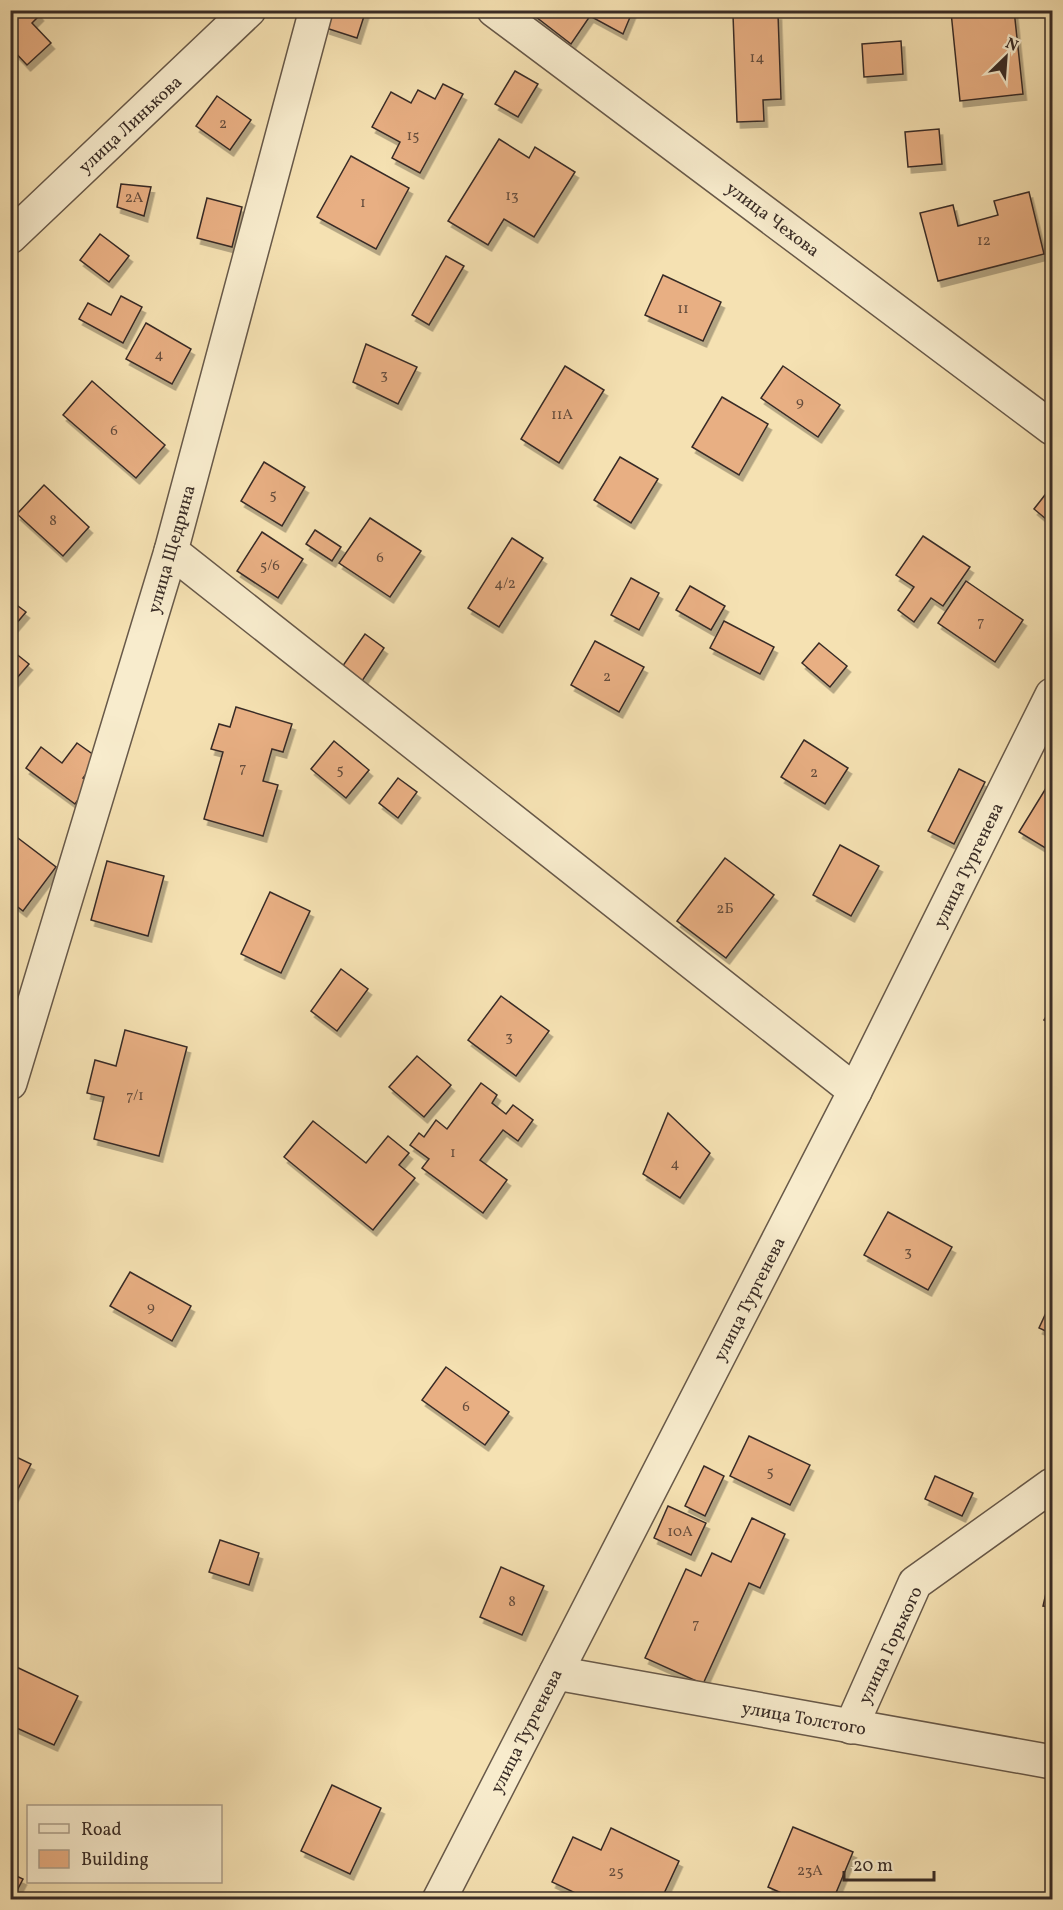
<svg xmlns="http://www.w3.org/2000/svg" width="1063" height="1910" viewBox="0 0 1063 1910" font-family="Vollkorn,serif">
<defs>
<filter id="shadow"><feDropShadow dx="3.5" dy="6" stdDeviation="0" flood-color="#0004"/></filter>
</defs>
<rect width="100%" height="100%" fill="#f5e1b2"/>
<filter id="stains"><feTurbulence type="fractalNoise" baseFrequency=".00333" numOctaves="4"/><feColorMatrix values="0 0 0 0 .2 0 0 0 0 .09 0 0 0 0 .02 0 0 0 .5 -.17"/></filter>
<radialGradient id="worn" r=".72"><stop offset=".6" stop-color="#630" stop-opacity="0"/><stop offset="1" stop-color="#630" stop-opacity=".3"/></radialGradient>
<g fill="#e8af83" stroke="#392c26" stroke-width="1.5" filter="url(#shadow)">
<polygon points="10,10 36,10 40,15 32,23 51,43 27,65 10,47"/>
<polygon points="331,10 366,10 357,38 326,28"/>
<polygon points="527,10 633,10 623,34 590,16 571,44"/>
<polygon points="967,10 1014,10 1023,94 960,101 951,12"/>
<polygon points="778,14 781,99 763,100 764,121 737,122 733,15"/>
<polygon points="901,41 903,74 864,77 862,44"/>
<polygon points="515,71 538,84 518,117 495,104"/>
<polygon points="443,84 463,94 420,173 392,158 400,142 372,127 391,92 411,103 418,90 435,99"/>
<polygon points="217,96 251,120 230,150 196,126"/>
<polygon points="939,129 942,164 908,167 905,132"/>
<polygon points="499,139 529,158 535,147 575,172 534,237 504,219 488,245 448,221"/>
<polygon points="351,156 409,188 376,249 317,217"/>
<polygon points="121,184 151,187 144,216 117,207"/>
<polygon points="1029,192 1044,254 938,281 920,213 953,205 958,226 998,215 994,201"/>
<polygon points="207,198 242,207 232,247 197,238"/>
<polygon points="100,234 129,256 109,282 80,260"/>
<polygon points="446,256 464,266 429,325 412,315"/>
<polygon points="663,275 721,302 703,341 645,315"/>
<polygon points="121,296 142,307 123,343 79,319 88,303 111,315"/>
<polygon points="146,323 191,349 172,384 126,359"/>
<polygon points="366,344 417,367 398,404 353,382"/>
<polygon points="565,366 604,390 559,463 521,439"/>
<polygon points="783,366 840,405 818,437 761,398"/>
<polygon points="92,381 165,445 136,478 63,415"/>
<polygon points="722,397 768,424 739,475 692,447"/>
<polygon points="620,457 658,479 631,523 594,500"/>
<polygon points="264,462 305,487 282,526 241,501"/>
<polygon points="44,485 89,527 63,556 17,514"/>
<polygon points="1052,486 1052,524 1034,509"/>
<polygon points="370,518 421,551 390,597 339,563"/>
<polygon points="315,530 341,547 332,561 306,544"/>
<polygon points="262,532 303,559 278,598 237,571"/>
<polygon points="923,536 970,567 943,606 931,598 914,622 898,610 914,587 896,575"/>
<polygon points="512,538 543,558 499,627 468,608"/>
<polygon points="631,578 659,593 639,630 611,615"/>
<polygon points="966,581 1023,620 995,662 938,623"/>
<polygon points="690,586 725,606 711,630 676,610"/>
<polygon points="10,600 26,612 10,631"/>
<polygon points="724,621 774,647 760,674 710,648"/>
<polygon points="365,634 384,648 362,681 342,667"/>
<polygon points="595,641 644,667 619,712 571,685"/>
<polygon points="819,643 847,666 830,687 802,663"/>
<polygon points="10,649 29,664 10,686"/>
<polygon points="236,707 292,724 283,752 272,749 263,781 278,785 263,836 204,819 223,752 211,749 219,724 230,727"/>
<polygon points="804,740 848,768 825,804 781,777"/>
<polygon points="334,741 369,770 346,798 311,769"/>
<polygon points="77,743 98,758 83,778 90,783 75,804 26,768 41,747 62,763"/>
<polygon points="959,769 985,782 954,844 928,831"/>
<polygon points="398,778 417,792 398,818 379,803"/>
<polygon points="1051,780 1052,781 1052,852 1019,832"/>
<polygon points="10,832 56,867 23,911 10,901"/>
<polygon points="840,845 879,866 851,916 813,895"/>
<polygon points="725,858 774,895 726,958 677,921"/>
<polygon points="107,861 164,876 148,936 91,920"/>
<polygon points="270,892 310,911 281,973 241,954"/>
<polygon points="341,969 368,989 337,1031 311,1011"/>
<polygon points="501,996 549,1031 516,1076 468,1040"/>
<polygon points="1052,1007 1052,1025 1044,1020"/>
<polygon points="125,1030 187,1047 159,1156 94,1139 104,1097 87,1093 95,1060 116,1066"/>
<polygon points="417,1056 451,1085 424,1117 389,1087"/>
<polygon points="481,1083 497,1095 492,1103 506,1114 513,1105 533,1120 518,1141 503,1130 480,1160 507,1180 483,1213 422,1168 429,1159 410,1145 419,1133 424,1137 436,1120 447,1129"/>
<polygon points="668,1113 710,1153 680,1198 643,1174"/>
<polygon points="313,1121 366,1163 388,1136 409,1153 399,1165 415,1178 373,1230 284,1157"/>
<polygon points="888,1212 952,1247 928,1290 864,1255"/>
<polygon points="130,1272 191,1306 172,1341 110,1306"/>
<polygon points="1052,1300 1052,1334 1039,1328"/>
<polygon points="446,1367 509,1412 485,1445 422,1400"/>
<polygon points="749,1436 810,1465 790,1505 730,1476"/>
<polygon points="10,1454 31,1464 10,1504"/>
<polygon points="704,1466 724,1476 705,1516 685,1506"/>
<polygon points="935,1476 973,1493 962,1516 925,1499"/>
<polygon points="668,1506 706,1523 691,1555 654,1538"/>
<polygon points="752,1518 785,1534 760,1588 749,1583 703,1684 645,1658 686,1569 701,1576 712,1553 731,1562"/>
<polygon points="220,1540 259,1553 249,1585 209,1572"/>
<polygon points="501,1567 544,1586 522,1635 480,1617"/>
<polygon points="1050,1576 1052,1576 1052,1607 1043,1606"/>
<polygon points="1052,1627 1052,1659 1046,1657"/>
<polygon points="10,1664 78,1696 54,1745 10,1725"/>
<polygon points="332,1785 381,1808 350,1874 301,1851"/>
<polygon points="793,1827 853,1852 833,1900 797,1900 768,1887"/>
<polygon points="611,1828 679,1861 661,1900 590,1900 552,1882 573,1837 601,1850"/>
<polygon points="10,1873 23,1879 12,1900 10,1900"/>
</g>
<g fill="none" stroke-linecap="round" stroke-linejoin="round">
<g stroke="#685949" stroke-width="36">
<g id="minor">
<polyline points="494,10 1052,428"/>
<polyline points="10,237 249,10"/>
<polyline points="171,551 855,1091"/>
<polyline points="10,1083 171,551 316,10"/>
<polyline points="556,1673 1052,1762"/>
<polyline points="851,1727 915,1583 1052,1485"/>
<polyline points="439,1900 855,1091 1052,695"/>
</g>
</g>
<use href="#minor" stroke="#f8eccd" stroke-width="33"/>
</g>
<g text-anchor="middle" stroke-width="6" stroke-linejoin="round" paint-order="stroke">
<g font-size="15" fill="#654d3d">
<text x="757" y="62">14</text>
<text x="223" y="128">2</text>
<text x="413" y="140">15</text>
<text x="512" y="200">13</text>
<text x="134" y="202">2А</text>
<text x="363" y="207">1</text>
<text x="984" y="245">12</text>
<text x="683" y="313">11</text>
<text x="159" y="359">4</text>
<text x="384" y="379">3</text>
<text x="800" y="406">9</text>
<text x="562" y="419">11А</text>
<text x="114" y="435">6</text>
<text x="273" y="499">5</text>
<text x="53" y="525">8</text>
<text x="380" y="562">6</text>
<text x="270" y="570">5/6</text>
<text x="505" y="588">4/2</text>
<text x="981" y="626">7</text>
<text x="607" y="681">2</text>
<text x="243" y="772">7</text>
<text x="340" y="774">5</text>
<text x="814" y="777">2</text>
<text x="725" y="913">2Б</text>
<text x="509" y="1041">3</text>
<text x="135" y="1100">7/1</text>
<text x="453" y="1157">1</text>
<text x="675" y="1168">4</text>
<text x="908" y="1256">3</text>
<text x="151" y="1311">9</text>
<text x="466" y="1411">6</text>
<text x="770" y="1476">5</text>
<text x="680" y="1536">10А</text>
<text x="512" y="1606">8</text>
<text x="696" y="1628">7</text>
<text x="810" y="1875">23А</text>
<text x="616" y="1876">25</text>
</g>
<g font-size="18" fill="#392c26" stroke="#f8eccd">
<text transform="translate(130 124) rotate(-43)" y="6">улица Линькова</text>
<text transform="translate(773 219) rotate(37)" y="6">улица Чехова</text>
<text transform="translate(171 549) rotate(-74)" y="6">улица Щедрина</text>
<text transform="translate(968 865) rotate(-64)" y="6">улица Тургенева</text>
<text transform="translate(749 1299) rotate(-63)" y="6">улица Тургенева</text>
<text transform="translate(890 1645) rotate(-65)" y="6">улица Горького</text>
<text transform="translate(804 1718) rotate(10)" y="6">улица Толстого</text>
<text transform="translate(526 1731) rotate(-63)" y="6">улица Тургенева</text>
</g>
</g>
<rect width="1063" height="1910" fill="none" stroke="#f5e1b2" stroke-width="36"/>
<rect x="12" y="12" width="1039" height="1886" fill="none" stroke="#392c26" stroke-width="3"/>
<rect x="18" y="18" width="1027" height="1874" fill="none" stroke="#392c26" stroke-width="1.5"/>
<rect x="27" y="1805" width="195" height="78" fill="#f8eccd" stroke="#ac9f8a" stroke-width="1.5"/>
<rect x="39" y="1824" width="30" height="9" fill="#f8eccd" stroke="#ac9f8a" stroke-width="1.5"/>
<text x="81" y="1835" font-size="18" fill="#392c26">Road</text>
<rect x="39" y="1850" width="30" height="18" fill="#e8af83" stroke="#ac9f8a" stroke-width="1.5"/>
<text x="81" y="1865" font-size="18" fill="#392c26">Building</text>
<g transform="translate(1006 57) rotate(25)" stroke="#f8eccd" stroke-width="4.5" paint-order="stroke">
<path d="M0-4.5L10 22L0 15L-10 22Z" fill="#392c26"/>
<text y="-9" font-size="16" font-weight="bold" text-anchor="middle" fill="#392c26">N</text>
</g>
<path d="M844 1871v9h90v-9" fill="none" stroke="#392c26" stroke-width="3"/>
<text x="853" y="1871" font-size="18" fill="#392c26" stroke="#f8eccd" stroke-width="4.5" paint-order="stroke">20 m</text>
<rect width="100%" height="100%" filter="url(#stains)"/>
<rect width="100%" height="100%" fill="url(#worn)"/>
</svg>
